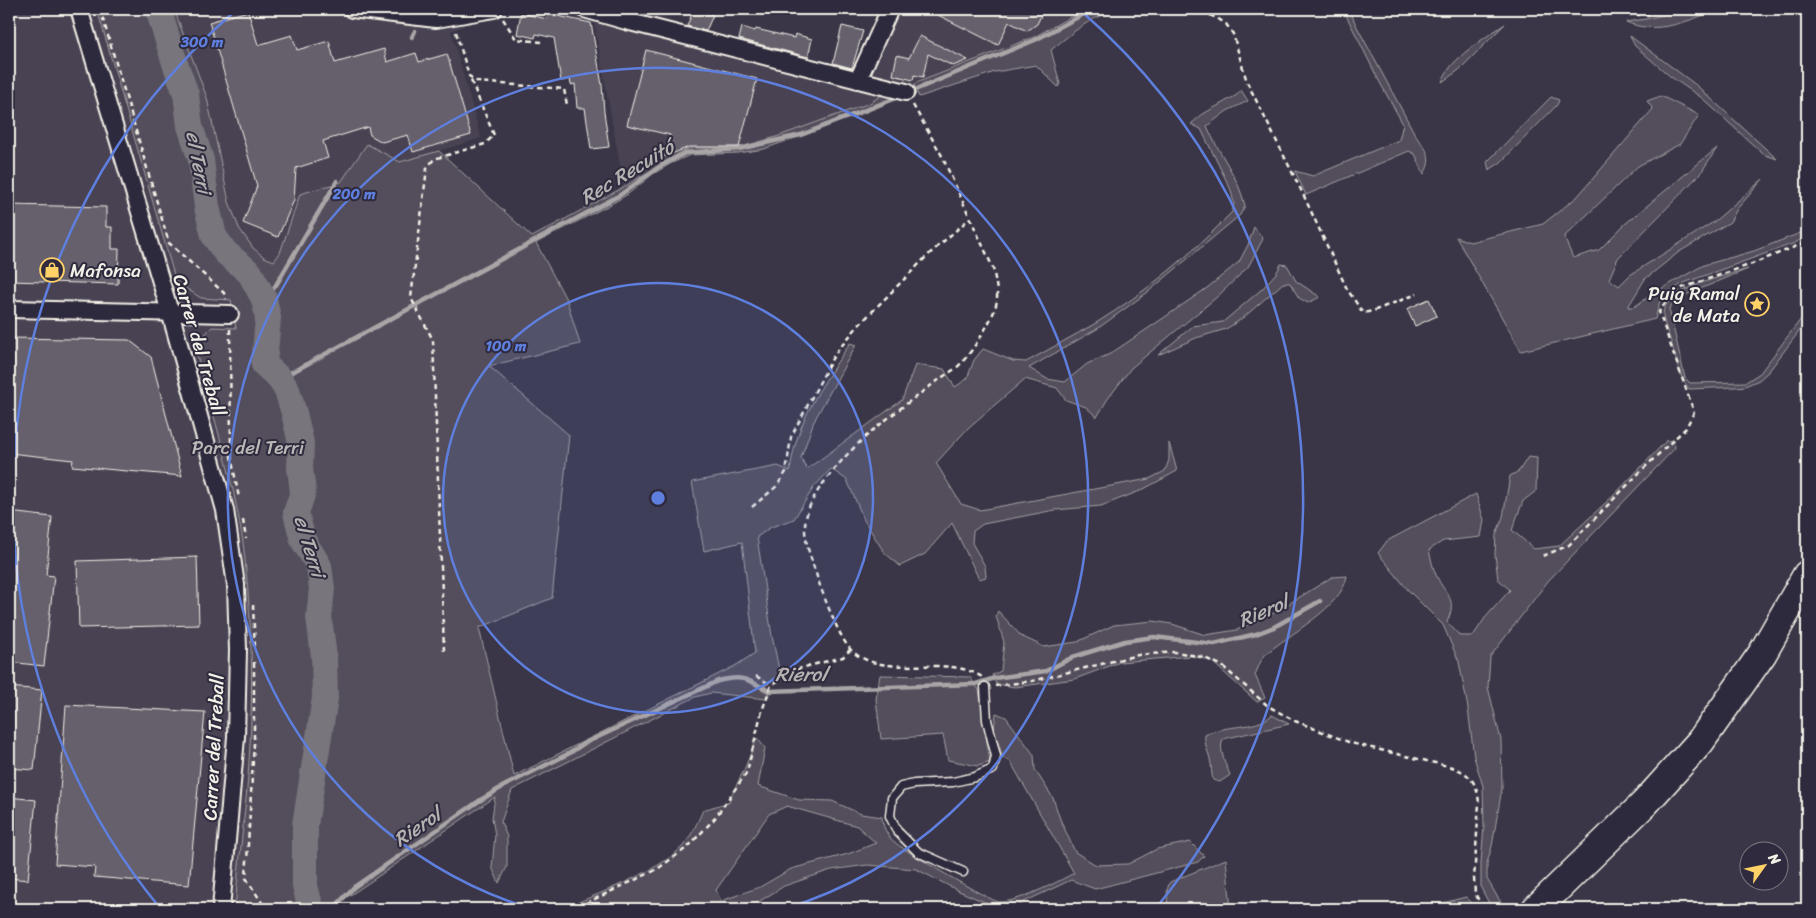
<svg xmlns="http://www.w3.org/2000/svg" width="1816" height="918" viewBox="0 0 1816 918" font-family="Sriracha,sans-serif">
<rect width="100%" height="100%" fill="#3b3647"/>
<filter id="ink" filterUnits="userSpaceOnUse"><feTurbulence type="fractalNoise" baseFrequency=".02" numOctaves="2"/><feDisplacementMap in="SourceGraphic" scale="10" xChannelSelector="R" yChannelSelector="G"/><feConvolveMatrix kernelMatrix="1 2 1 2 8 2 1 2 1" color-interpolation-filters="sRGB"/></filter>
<g filter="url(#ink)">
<g fill="#484352">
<polygon points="9,9 497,9 483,18 451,31 481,138 300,194 280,253 235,314 286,909 9,909"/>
<polygon points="584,9 614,9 855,74 882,9 1085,9 1034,37 916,82 914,86 906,92 883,94 870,103 834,116 776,137 738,148 692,148 659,165 624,187 592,10"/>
</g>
<g fill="#534e5c" stroke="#a4a0a2" fill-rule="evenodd">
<path d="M97,9H174L207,98L229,202L239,228L253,248L264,257L274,261L280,253L300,194L341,182L367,144L400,162L439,151L532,237L624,187L659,165L683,151L692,148H738L776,137L834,116L870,103L883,94L894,95L898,99L864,113L764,149L739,153L690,155L670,164L653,174L628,194L613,203L536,243L567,301L580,344L489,366L569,435L552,598L479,628L514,776L735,666L755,653L742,542L704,551L692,482L778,466L790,471C796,421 823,384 850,343L856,345L814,421L801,458L807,469L902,400L915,365L944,369L955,387L967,379L974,360L983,349L1013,361L1026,362C1050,349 1073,336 1096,323C1145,293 1193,253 1232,212L1234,204L1231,190L1201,129L1191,124L1203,114L1237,95L1241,90L1248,101L1227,111L1207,126C1219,155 1238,175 1245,206L1240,215L1148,292L1097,329L1029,368L1047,379L1065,382L1087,364L1110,354L1165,317L1207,288L1239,262L1248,245L1254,227L1263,239L1248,267L1218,296L1131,368L1107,400L1097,417L1086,407L1066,400L1057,388L1025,379L969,427L936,463L961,504L980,510L1149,479L1165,471L1169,460V443L1177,471L1140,491L1101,506L1055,510L983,524L973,531L972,543L985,566L986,577L979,579L952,523L925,554L900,566L884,552L864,520L847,480L831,469L814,487L794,519L771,527L757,537L772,636L780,674L765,686L769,695L767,699L711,693L695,697L512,790L501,822L507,837V867L499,883L492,867L495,835L492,818L495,797L355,892L344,899L337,909H235C238,869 243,829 247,789C254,707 253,624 243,543C233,476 212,411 194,345L212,327L236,328L231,300L201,298L176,282Z"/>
<path d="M1085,9H1131C1096,11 1077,29 1051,50L1060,84L1058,87L1036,65L995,72L919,97L914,86L916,83L1034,37Z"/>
<path d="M1343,9H1349L1356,25L1417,138C1428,150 1433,159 1424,174L1415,154L1409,151L1306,195L1295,171L1313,176L1399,140L1403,124L1378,79Z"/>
<path d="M1688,9H1720C1689,20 1658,36 1626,22L1646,19Z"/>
<path d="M1505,24L1459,70L1442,82C1450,58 1485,38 1505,24Z"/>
<polygon points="1630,36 1696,85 1777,159 1763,154 1702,98 1671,77 1635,46"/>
<polygon points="1661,96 1699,115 1680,144 1638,166 1564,237 1573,258 1599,250 1625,224 1717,148 1700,174 1618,258 1609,279 1619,286 1630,275 1715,221 1763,179 1737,209 1730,222 1679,252 1645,279 1628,307 1634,307 1657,291 1704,265 1754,251 1803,232 1807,227 1807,236 1795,243 1681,284 1660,301 1655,319 1521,351 1456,237 1470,242 1543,224 1577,197 1653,109 1647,101"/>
<polygon points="1551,97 1559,100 1557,105 1500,163 1489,170 1487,162"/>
<polygon points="1281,264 1287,265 1296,281 1320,297 1308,303 1299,298 1290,283 1283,283 1243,318 1226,329 1196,338 1158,355 1193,326 1223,322 1262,289 1277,272"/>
<path d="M1748,269L1676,299L1669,309L1685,378L1690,383L1746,382L1760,373L1807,311V321L1769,371L1759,380L1745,386L1736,387L1689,389C1680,378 1676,359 1672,345C1669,336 1664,325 1663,315C1662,289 1728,275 1748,269Z"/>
<path d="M1674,440L1675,448L1548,581L1490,657L1488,687L1501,740L1502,788L1492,846L1487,863V879L1498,898L1507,909H1492L1481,888V863L1484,826L1483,786L1474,757L1468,708L1459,662L1443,625L1408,590L1378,553L1387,541L1476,494L1484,520L1481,537L1443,541L1429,550C1431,559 1433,569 1437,577C1446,596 1458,598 1447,622L1460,636H1473L1485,618L1510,590L1498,579L1495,555L1496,535L1503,517L1510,476L1519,471L1528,457L1537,458L1536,491L1523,501L1512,530L1534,549L1559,546L1615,494L1666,441Z"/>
<path d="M1347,576C1342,608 1288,634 1265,655C1260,660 1258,669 1255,675L1265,698L1257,702L1210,660L1191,656L1120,662L1075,679L1015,687L996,684L992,675L1001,671L1004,642L996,616L998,611L1021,636L1044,647L1077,642L1114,625L1153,621L1172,624L1205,635L1237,630L1276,612L1332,577Z"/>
<polygon points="880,675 970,677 979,690 990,762 978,766 948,760 943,735 881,739 876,699"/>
<path d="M996,713L1006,717L1034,755L1035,770L1053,798L1060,819L1075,852L1096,865L1128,864L1157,849L1190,842L1204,856L1198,862L1095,889L1071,880L1026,901L1013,909H1001L959,891L916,869L867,865L831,870L784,886L747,909H562C595,895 658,872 682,847C692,836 697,823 703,810L729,802L733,792L744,770L757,738L765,748L758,786L799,800L832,801L861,814L882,817C882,825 887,835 893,841C901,849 990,901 999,902C1016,903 1058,882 1074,873L1010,761L1003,758L994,730ZM787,806L857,826L876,843L848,854L791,869L760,887L721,901L716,890L769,814Z"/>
<path d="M1272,715L1289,724L1223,739C1218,749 1226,765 1230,775L1220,782L1213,780C1211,773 1212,766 1210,759C1208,750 1204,745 1205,735C1227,723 1253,731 1272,715Z"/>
<path d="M1226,859L1231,909H1166C1170,900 1164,893 1170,882Z"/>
<polygon points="1466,897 1472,903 1467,909 1420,909"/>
</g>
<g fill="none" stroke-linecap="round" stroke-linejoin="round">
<g stroke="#aaa6a7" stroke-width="4.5">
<polyline points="1210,9 1214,10 1218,9"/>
<polyline points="412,37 415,31"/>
<polyline points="910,92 1035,40 1093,9"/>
<polyline points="264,299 268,296 276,285 337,181"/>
<polyline points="279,378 294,371 620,195 659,167 685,153 739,149 801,135 901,96"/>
<path d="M333,909L354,887L479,801L504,786L570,753L583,744L718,681C743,675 747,679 769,691L976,684L995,678L1046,671L1073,657L1125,641L1154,637L1214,644L1256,634L1274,627L1320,601"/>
</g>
<polyline stroke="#78747b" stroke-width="26" points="158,9 175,63 186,94 190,126 201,160 207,207 214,236 225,252 250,273 264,299 268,318 264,364 279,378 287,390 294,413 301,443 300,468 303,492 296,513 303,540 319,566 322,589 319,617 324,657 325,698 305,825 305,886 311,909"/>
</g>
<g fill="#65616c" stroke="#f4f1e8">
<polygon points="694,9 713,15 706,31 687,26"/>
<polygon points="926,9 1044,9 1037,24 1027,31 1009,22 998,45"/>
<polygon points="248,11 258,45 292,35 297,50 329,41 335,63 384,49 387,62 416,53 419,62 447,54 471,135 413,152 408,135 382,142 370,135 368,127 323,141 328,158 296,168 294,200 278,237 243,223 257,186 209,22"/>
<polygon points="521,13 547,19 548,14 591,23 602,85 604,112 609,147 591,149 585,108 577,108 575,84 571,85 570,79 561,81 554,38 536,34 535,38 517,34"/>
<polygon points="842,26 863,31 852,68 833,63"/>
<polygon points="742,27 755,31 756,29 794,38 795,34 812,39 808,57 739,39"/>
<polygon points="920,36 968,60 953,66 928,54 923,77 914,75 913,80 893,75 897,55 909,58"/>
<polygon points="646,50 757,79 739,147 689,147 664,157 670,135 627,125"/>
<polygon points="9,205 106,207 106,227 112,227 112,249 119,249 118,284 9,281"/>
<polygon points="1429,299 1437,316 1415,326 1407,309"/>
<polygon points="9,338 129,340 151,357 182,476 72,466 73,460 9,453"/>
<polygon points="9,512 52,517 46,575 54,576 44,666 9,662"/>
<polygon points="197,557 199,625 79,628 77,561"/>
<polygon points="9,687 42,690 34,770 9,768"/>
<polygon points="66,705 205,712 189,885 94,877 95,867 55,864"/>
<polygon points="9,797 36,800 28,880 9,878"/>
</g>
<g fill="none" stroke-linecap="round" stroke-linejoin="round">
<g stroke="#f4f1e8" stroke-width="11">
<polyline id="lane" points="963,872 918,852 897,831 890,816 892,798 901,787 914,784 953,782 975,777 993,769 996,756 987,720 985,687"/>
</g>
<g stroke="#f4f1e8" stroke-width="20">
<g id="street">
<polyline points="79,9 170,312 225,510 236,585 238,650 236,737 221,909"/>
<polyline points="352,9 436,19 494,9"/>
<polyline points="584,9 626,21 906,92"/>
<polyline points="858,80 890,9"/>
<polyline points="9,309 230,314"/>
</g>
</g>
<g stroke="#f4f1e8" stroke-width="31">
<polyline id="highway" points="1536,909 1645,803 1700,742 1762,654 1807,575"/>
</g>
<g stroke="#f4f1e8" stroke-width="2.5" stroke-dasharray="5 4" stroke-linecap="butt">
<polyline points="102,9 101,12 169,243 224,293 226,299"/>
<polyline points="1193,9 1217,18 1226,24 1233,34 1247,82 1303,194 1347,289 1363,313 1373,311 1417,294"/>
<path d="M1609,9C1630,19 1651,14 1673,9"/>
<polyline points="503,19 516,39 541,42"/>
<polyline points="456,32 469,76 478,82 564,89 567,105"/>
<path d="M913,105L941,154L993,268C995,280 999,293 996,305C993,320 968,359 956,368C951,372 945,375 940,379C919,394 898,410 877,427C861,440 845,456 832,472C819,488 807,504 805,525C804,543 813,563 818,580C824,597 840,640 852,651C884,680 945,653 982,677"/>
<polyline points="230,329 231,456 239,498"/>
<polyline points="752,507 777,486 786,472 791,437 834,355 858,326 927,256 970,218"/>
<polyline points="243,520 246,539"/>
<polyline points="1543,556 1569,545 1644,468 1686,428 1694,412 1659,312 1667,300 1682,288 1752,264 1807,242"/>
<polyline points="253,605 255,649"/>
<polyline points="444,651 433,340 411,298 427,168 434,159 485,144 494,135 469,76"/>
<polyline points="254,662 254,743 246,878 266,909"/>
<polyline points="756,676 771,685"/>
<path d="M995,686L1032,681L1138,655L1176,652L1202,657L1221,665L1268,706L1295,721L1351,743L1452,767C1471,774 1477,783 1479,803L1474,879L1475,893L1483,909"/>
<polyline points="569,909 578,907 656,870 688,847 715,818 747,772 761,714 771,685 801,668 843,657 850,650"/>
</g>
<use href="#lane" stroke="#2f2a3d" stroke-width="8"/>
<use href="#street" stroke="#2f2a3d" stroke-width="16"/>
<use href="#highway" stroke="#2f2a3d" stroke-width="28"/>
</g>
</g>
<circle cx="658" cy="498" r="215" fill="#5e7fdd" fill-opacity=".12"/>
<g fill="none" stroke="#5e7fdd" stroke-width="2.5">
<circle cx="658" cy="498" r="215"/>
<path d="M532 909A430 430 0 1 1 784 909"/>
<path d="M160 908A645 645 0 0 1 235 11M1081 11A645 645 0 0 1 1156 908"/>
</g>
<defs>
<g id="shop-ring" transform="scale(1.25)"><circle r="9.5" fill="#2f2a3d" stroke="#ffd166" stroke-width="1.5"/><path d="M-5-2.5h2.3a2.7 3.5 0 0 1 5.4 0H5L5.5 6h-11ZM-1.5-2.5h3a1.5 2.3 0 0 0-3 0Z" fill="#ffd166"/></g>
<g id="sight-ring" transform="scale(1.25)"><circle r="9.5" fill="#2f2a3d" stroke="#ffd166" stroke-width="1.5"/><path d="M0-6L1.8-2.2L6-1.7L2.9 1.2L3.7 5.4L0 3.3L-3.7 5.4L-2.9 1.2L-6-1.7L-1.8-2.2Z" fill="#ffd166"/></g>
</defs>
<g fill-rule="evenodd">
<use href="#shop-ring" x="52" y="270"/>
<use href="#sight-ring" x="1757" y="304"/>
</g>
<g text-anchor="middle" stroke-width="4" stroke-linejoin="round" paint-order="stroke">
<g font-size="19" fill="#f4f1e8" stroke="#2f2a3d" text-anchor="start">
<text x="70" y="277">Mafonsa</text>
<text x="1740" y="300" text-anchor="end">Puig Ramal<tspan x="1740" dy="22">de Mata</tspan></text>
</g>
<g font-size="19" fill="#f4f1e8" stroke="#2f2a3d">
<text transform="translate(200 345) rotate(74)" y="7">Carrer del Treball</text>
<text transform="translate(213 747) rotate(-87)" y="7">Carrer del Treball</text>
</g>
<g font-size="19" fill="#bcb8b7" stroke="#2f2a3d">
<text x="248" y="454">Parc del Terri</text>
</g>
<g font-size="20" font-style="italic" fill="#b6b2b2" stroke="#2f2a3d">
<text transform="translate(199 162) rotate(79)" y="7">el Terri</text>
<text transform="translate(627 172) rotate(-31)" y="7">Rec Recuitó</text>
<text transform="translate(310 546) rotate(73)" y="7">el Terri</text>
<text transform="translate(1263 611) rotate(-23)" y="7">Rierol</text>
<text x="801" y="681">Rierol</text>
<text transform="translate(417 827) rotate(-34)" y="7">Rierol</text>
</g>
</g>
<circle cx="658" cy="498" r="8" fill="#5e7fdd" stroke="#2f2a3d" stroke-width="2.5"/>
<g font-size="15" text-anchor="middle" font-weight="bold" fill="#5e7fdd" stroke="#2f2a3d" stroke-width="4" stroke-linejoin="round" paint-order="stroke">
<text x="202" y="47">300 m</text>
<text x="354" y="199">200 m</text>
<text x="506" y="351">100 m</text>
</g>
<rect width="1816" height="918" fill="none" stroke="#2f2a3d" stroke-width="30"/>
<rect x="15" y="15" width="1786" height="888" fill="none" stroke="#f4f1e8" stroke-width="2" filter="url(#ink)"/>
<g transform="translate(1764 866) rotate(57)"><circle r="24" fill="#2f2a3d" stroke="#7e7a81"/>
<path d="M0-4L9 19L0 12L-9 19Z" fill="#ffd166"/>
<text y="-8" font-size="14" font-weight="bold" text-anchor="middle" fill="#f4f1e8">N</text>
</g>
</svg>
